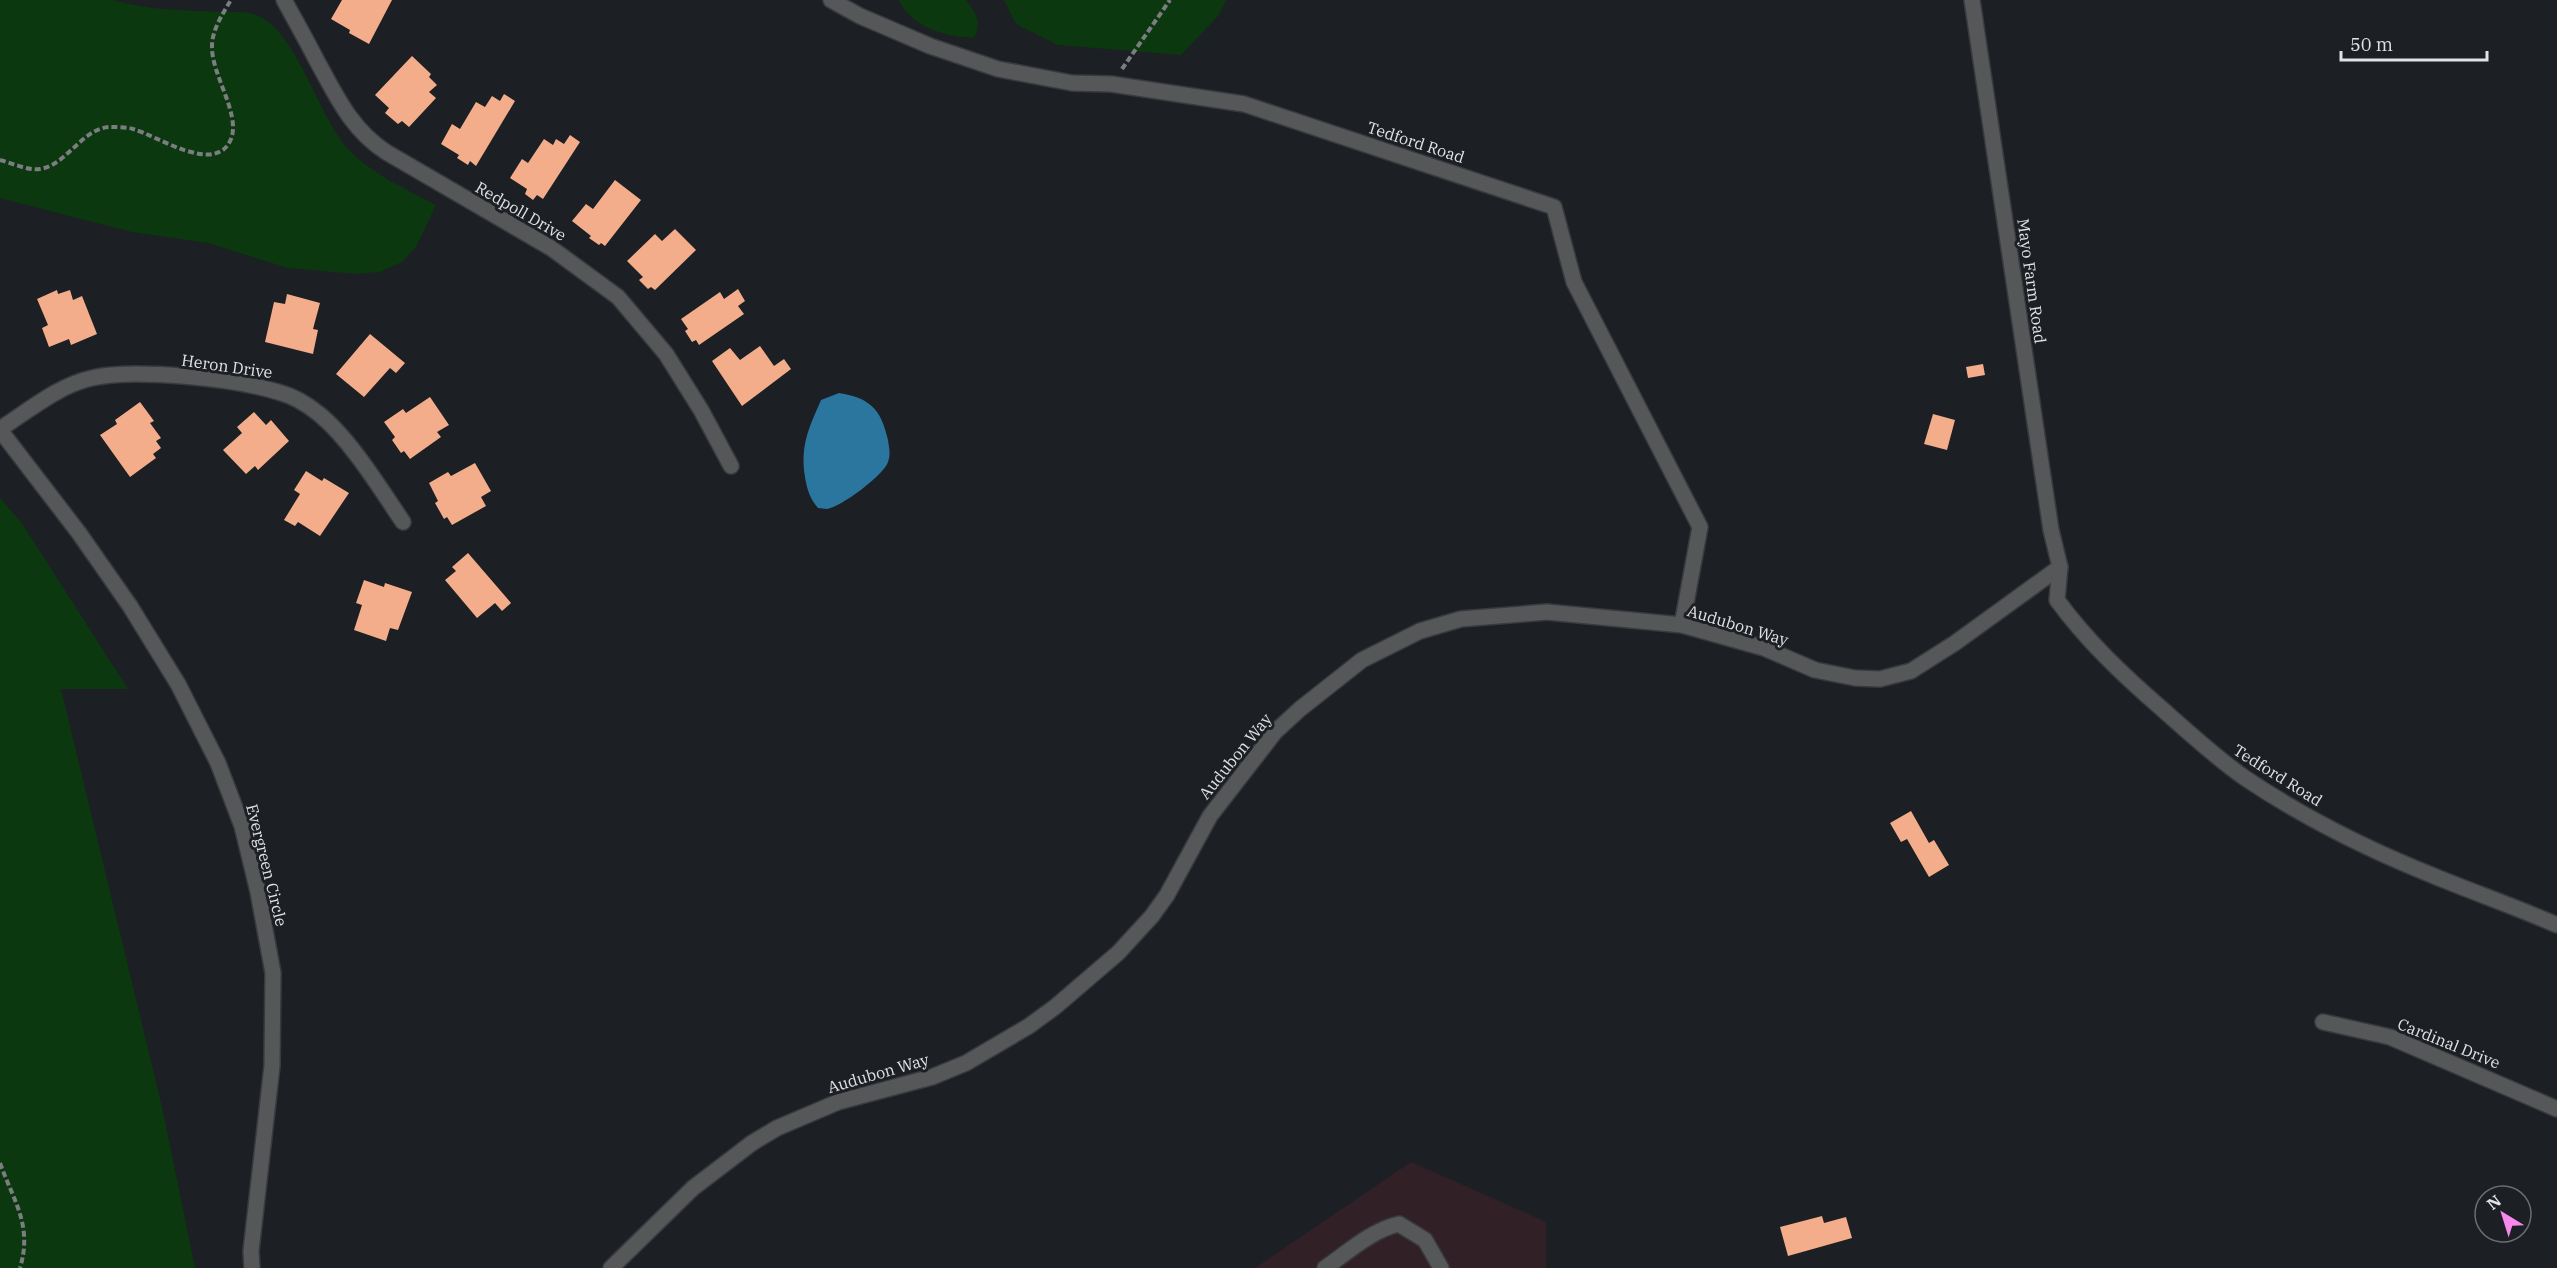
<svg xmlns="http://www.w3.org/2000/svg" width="2557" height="1268" viewBox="0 0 2557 1268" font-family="'IBM Plex Serif',serif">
<rect width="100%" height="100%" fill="#1c1f23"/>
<polygon fill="#322027" points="1411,1162 1546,1222 1546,1268 1255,1268"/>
<g fill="#0c380f">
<path d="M0,0H113C147,10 182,10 217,12C228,12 243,11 253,14C294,24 318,116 348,149C372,174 406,189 436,205L416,247L402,262L380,272L356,274L288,268L208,243L132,232L0,198Z"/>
<path d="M899,0H966C976,12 982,24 974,38C945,36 913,29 899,0Z"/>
<polygon points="1004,0 1226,0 1219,15 1181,55 1058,45 1016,24"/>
<polygon points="0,498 21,522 128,689 61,689 162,1107 195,1268 0,1268"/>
</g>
<path fill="#2a769f" d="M839,393C870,398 881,409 888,440C889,448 891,454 888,462C884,475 841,507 827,509C824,509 821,508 818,508C810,499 807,489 805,477C800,445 809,428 821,400Z"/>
<g fill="#f4ad8a">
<polygon points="342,0 392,0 369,44 349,33 350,30 331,19"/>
<polygon points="412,56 431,74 429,77 437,85 429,92 436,98 409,127 402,121 398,124 385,113 389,108 375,95"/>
<polygon points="504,94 515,101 476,166 470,161 468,165 457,158 459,155 441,144 452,124 460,129 476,102 485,107 492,96 500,101"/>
<polygon points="570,135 580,142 543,199 537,195 533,200 525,194 527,189 510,178 522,159 528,163 544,139 553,145 556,139 564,144"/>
<polygon points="615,180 641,200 605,246 601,243 599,245 589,238 591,236 572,221 586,204 593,209"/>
<polygon points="675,229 696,250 655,290 651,287 648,289 639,280 643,277 627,261 655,234 662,241"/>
<polygon points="738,289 745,301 738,306 744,314 699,345 696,340 692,342 685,331 688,329 681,319 720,292 724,299"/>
<polygon points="57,290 58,294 70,290 73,300 82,296 97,334 71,345 69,339 49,347 42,328 48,325 37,299"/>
<polygon points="287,294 320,303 313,329 318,330 313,354 265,342 274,302 285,304"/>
<polygon points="370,334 405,363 396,373 390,368 364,397 336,374"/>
<polygon points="760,346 774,366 784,359 791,369 742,406 712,361 730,348 740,360"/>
<polygon points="1983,364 1985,375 1968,378 1966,367"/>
<polygon points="430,397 449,425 437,432 441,437 410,459 404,451 401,453 392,440 395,437 384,422 403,409 406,413"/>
<polygon points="140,402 154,421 150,423 161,438 156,441 161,448 153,454 156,458 130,477 100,435 117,424 115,420"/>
<polygon points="254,412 266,425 271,420 289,441 258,470 255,466 246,474 223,450 242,433 237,427"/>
<polygon points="1933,414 1955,420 1947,450 1924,444"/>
<polygon points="475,463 491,491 481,497 486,506 452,525 447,517 444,519 435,503 438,501 429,483 448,472 451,476"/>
<polygon points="306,471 322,481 324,478 349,493 320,536 298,522 295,526 284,520 300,494 294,490"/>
<polygon points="468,553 511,603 502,611 495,603 477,618 445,580 456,571 452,567"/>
<polygon points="364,580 384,587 385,583 412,592 398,630 390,628 386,641 354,630 362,605 356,603"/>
<polygon points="1911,811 1929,843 1934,840 1949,865 1929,877 1907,839 1901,842 1890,823"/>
<polygon points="1822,1216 1824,1223 1846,1217 1852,1238 1788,1256 1780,1227"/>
</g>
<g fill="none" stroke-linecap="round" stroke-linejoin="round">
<g stroke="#373a3e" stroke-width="18">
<g id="minor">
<path d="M284,0C295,20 307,41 317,61C337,97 351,129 386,152L551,248L618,297L666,354L701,410L731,466"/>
<polyline points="831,0 860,16 930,46 998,69 1072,83 1111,84 1244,104 1554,207 1574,282 1700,527 1682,625"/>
<path d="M1972,0L2051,530L2060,567L2057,600C2087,641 2123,675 2161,708C2188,732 2215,757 2245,778C2303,817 2369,850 2434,876C2475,893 2516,907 2557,925"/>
<path d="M0,429C28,411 59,385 92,378C135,368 236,379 278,392C293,396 307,404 319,414C350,439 380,488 403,522"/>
<polyline points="0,430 79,533 130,606 178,684 218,763 242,826 258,892 273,973 272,1066 251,1251 252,1268"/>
<polyline points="2323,1022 2390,1037 2557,1109"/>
<polyline points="611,1268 693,1188 752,1143 777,1128 838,1102 932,1077 966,1063 1029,1026 1055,1007 1118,953 1152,916 1167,895 1210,816 1275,732 1300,709 1362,660 1420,631 1461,619 1547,612 1682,625 1764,648 1815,670 1855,678 1880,679 1911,671 1955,643 2060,567"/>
<path d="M1325,1268C1348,1252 1372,1230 1399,1224L1425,1240L1441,1268"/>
</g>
</g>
<g stroke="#7b7e81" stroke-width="4" stroke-dasharray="6 3" stroke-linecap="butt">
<polyline points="1122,69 1170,0"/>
<path d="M0,160C12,163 28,171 40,169C67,165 82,128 110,127C117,127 127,127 133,129C158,136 216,176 231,139C241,114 211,74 212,46C212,30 223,13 231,0"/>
<path d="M0,1163C13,1200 33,1225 20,1268"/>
</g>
<use href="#minor" stroke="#565759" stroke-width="15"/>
</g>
<g text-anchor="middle" stroke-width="6" stroke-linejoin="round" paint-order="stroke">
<g font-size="16" fill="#e0e2e5" stroke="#1c1f23">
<text transform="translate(1416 142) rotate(18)" y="6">Tedford Road</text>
<text transform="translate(521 211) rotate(30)" y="6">Redpoll Drive</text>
<text transform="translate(2032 281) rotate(82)" y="6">Mayo Farm Road</text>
<text transform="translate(227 366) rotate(8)" y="6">Heron Drive</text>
<text transform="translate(1738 625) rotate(17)" y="6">Audubon Way</text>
<text transform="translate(1235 756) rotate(-51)" y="6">Audubon Way</text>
<text transform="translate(2278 775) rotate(32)" y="6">Tedford Road</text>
<text transform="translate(267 865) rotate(76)" y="6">Evergreen Circle</text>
<text transform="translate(2449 1043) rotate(22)" y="6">Cardinal Drive</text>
<text transform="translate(878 1073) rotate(-16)" y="6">Audubon Way</text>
</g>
</g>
<g transform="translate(2503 1214) rotate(322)"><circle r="28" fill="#1c1f23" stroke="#6a6d71" stroke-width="1.5"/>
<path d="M0-4.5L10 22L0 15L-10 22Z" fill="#f788ec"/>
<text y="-9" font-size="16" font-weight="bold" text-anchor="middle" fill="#e0e2e5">N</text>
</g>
<path d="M2341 51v9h146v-9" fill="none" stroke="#e0e2e5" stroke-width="3"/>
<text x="2350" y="51" font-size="18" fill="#e0e2e5" stroke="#1c1f23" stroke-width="4.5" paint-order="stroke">50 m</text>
</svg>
